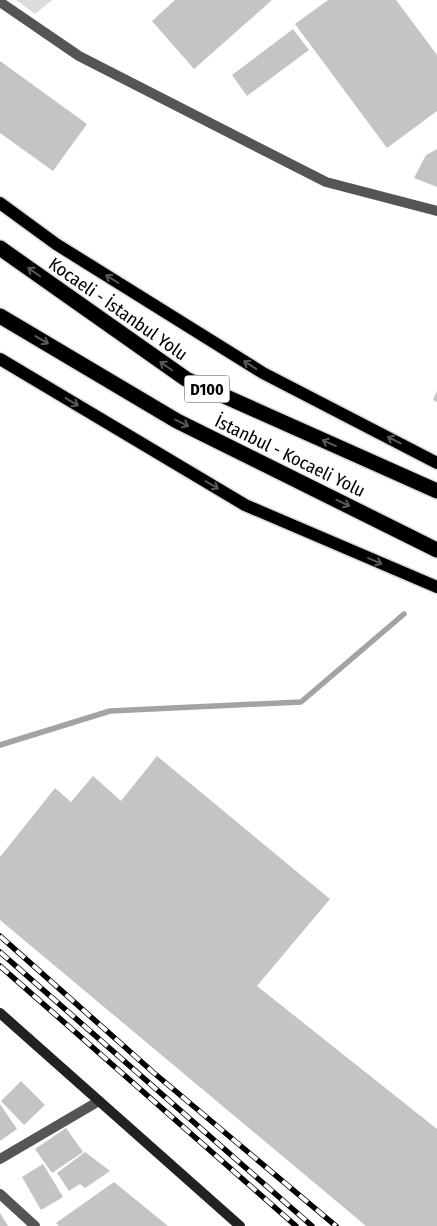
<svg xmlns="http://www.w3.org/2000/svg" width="437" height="1226" viewBox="0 0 437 1226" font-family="'Fira Sans Condensed',sans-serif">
<rect width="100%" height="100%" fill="#fff"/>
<polygon fill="#dcdcdc" points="16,0 52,0 35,14"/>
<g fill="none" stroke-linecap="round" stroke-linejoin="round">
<polyline stroke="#a3a3a3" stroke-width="5.5" points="0,745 110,711 301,702 404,614"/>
</g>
<g fill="#c4c4c4">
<polygon points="175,0 272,0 194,69 152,21"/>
<polygon points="328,0 396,0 437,55 437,111 387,148 295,24"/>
<polygon points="293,29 309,50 247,96 232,75"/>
<polygon points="0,61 87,124 53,171 0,133"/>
<polygon points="437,149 437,187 414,178 426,155"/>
<polygon points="437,391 437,402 433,400"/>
<polygon points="157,756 330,899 257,986 437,1129 437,1226 366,1226 0,920 0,857 55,788 71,802 93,776 121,801"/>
<polygon points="21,1081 45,1105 24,1125 1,1101"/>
<polygon points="0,1104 17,1129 0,1141"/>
<polygon points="66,1128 83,1152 52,1173 35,1149"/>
<polygon points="85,1152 110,1171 85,1188 80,1184 69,1191 57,1173"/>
<polygon points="43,1164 63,1197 41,1210 22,1177"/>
<polygon points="114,1182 168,1226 59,1226 56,1223"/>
<polygon points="0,1213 8,1226 0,1226"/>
</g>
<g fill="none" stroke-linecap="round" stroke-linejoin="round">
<g stroke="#dbdbdb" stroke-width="15">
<g id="primary">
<polyline points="0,203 56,244 263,373 437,463"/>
<polyline points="0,359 245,505 437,587"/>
</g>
</g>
<g stroke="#dbdbdb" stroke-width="18">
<g id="highway">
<polyline points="0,248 186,379 437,491"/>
<polyline points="0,316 177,421 437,550"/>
</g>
</g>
<g stroke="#555" stroke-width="10">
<polyline points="0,2 79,56 326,182 437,211"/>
<polyline points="0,1159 99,1101"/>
<polyline points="0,1194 35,1226"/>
</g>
<polyline stroke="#222" stroke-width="10" points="0,1013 240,1226"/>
<use href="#primary" stroke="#000" stroke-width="12"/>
<use href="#highway" stroke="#000" stroke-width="15"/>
<g stroke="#000" stroke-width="5.5">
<g id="rail">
<polyline points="0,936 154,1073 336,1226"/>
<polyline points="0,952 312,1226"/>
<polyline points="0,966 296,1226"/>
</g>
</g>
<use href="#rail" stroke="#fff" stroke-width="4" stroke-dasharray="11" stroke-linecap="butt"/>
</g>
<defs><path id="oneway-shaft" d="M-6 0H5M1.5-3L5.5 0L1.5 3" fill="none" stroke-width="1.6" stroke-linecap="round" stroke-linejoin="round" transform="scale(1.25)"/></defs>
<g stroke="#595959">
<use href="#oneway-shaft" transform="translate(34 272) rotate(-145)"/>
<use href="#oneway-shaft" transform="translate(112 279) rotate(-148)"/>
<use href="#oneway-shaft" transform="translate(42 340) rotate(31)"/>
<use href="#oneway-shaft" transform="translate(250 365) rotate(-148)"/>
<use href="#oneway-shaft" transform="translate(166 366) rotate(-145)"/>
<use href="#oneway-shaft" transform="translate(72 402) rotate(31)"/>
<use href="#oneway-shaft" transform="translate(182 423) rotate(27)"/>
<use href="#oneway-shaft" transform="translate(394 440) rotate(-153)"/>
<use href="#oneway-shaft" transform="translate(329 443) rotate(-156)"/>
<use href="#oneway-shaft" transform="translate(212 485) rotate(31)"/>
<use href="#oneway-shaft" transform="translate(343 503) rotate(26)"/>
<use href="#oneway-shaft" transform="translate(375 561) rotate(23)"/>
</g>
<g text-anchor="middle" stroke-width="4" stroke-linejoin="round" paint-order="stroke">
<rect fill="#fff" stroke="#4c4c4c" stroke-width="1" x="184.5" y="375.5" width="45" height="27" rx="4"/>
<g font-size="16" font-weight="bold" fill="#000">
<text x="207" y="395">D100</text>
</g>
<g font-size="18" fill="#000" stroke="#fff">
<text transform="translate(118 309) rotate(35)" y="6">Kocaeli - İstanbul Yolu</text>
<text transform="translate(290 456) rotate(26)" y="6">İstanbul - Kocaeli Yolu</text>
</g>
</g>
</svg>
